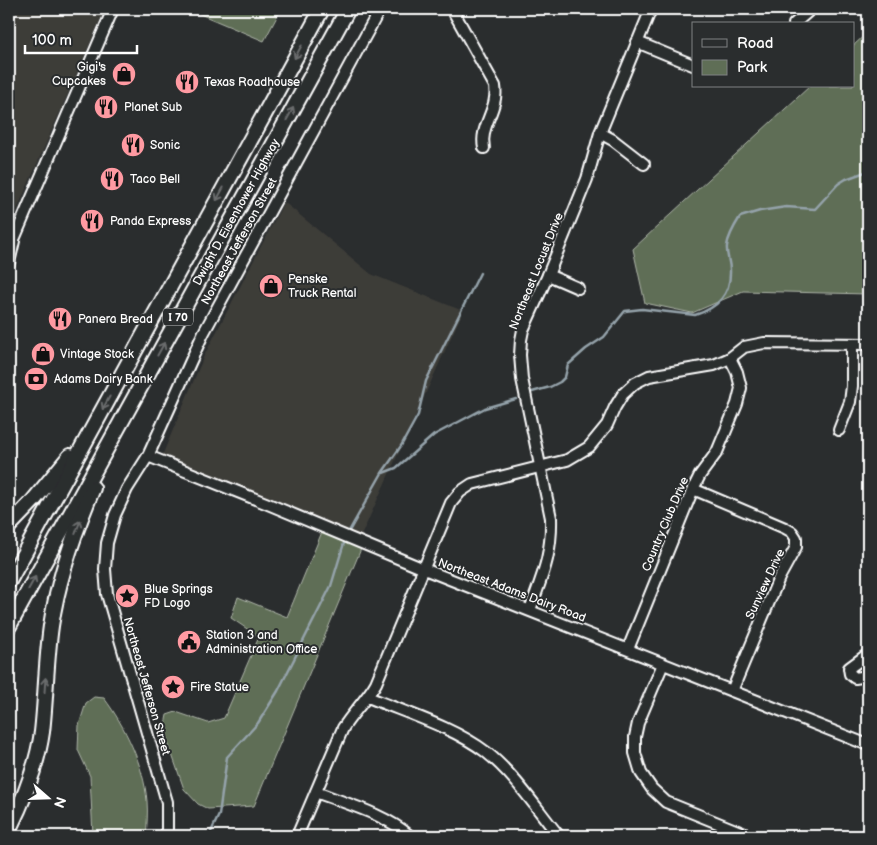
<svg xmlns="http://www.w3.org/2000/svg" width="877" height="845" viewBox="0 0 877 845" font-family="'Balsamiq Sans',sans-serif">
<rect width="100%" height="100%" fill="#2a2d2e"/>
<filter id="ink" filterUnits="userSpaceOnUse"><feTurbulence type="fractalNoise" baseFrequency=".02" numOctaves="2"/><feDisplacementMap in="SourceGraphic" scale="10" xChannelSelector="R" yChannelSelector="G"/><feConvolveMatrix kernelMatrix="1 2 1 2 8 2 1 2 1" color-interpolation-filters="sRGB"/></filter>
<g filter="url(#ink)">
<g fill="#3e3d39">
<polygon points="17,9 105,9 9,228 9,31"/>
<polygon points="284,202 371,274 463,311 360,538 162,456 204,356"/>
</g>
<g fill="#5f6e56" stroke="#afb6aa">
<polygon points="188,9 281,9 264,41"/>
<polygon points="868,32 868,294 743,291 692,313 645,303 633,249 810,86 853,86 853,46"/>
<polygon points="324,527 363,544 254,806 208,809 198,804 184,789 167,740 165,725 167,715 176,712 208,723 224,718 259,637 231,618 238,597 287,617"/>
<path d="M94,697L104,698C125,726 144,766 147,801C148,813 147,825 146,836H93L90,776L78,750L79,725L86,703Z"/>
</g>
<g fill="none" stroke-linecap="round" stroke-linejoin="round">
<g stroke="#95a3ab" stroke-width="2.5">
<path d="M532,392L550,387L560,382L565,377L568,365L586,349L604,337L625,311L642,309L695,315C718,308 731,294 730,270C730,262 726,254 727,246C728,237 735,225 740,217L760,211L786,207L815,209L838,184L846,179L868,171"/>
<polyline points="383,473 396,468 434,435 485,408 516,399"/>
<polyline points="348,533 382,473 401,446 418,415 426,381 480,273"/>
<polyline points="209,836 219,815 227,757 258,723 278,691 331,586 344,543"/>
</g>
<g stroke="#fff" stroke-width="14">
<g id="minor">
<path d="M452,9L495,86C499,109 479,126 484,148"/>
<polyline points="794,24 811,9"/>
<polyline points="637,42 693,65"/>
<polyline points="600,133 613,140 644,164"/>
<polyline points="9,247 15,237 113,9"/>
<polyline points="9,263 14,241"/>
<polyline points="548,275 578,288"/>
<polyline points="839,430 850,402 852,386 852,344"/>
<polyline points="148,456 268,504 424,569 868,745"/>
<polyline points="693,489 785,528 792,532 796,538 796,547 779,578 732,691"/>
<path d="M530,610C542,576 552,556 551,518L522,379L520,355L521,340L523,330L548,275L587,179L600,133L651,9"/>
<polyline points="628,649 693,489 700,475 717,452 737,404 741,388 737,372 730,358"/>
<polyline points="868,654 849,668 850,674 855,678 868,676"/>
<polyline points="663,664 638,723 635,737 635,753 641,773 652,789 666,802 750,836"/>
<path d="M368,697C406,713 453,727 486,752C515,775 536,808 559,836"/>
<path d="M316,792C347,804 385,814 410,836"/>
<polyline points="167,836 167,802 107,594 105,569 107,543 115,515 127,489 148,456 203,334 380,9"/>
<path d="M297,836L343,728C353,712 367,699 376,683L451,503L460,492L472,484L567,460L589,447L607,425L615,407L623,394L635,383L649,376L714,365L730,358L744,347L764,343L868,344"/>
</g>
</g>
<g stroke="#fff" stroke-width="18">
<g id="highway">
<polyline points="9,526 33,501 70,456"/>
<polyline points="9,581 322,9"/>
<polyline points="9,626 348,9"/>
<path d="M9,829C24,799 37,767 42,732C46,697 46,661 51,626C58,578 74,533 93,488"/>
</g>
</g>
<use href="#minor" stroke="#2a2d2e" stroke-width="10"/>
<use href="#highway" stroke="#2a2d2e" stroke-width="14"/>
</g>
<defs><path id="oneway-shaft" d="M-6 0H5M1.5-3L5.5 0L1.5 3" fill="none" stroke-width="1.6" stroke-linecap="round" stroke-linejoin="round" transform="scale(1.25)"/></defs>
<g stroke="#6a6c6d">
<use href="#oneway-shaft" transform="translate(298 52) rotate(119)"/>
<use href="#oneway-shaft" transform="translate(290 114) rotate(-61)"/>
<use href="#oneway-shaft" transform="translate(220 194) rotate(119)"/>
<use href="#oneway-shaft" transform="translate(161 349) rotate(-61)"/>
<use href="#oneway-shaft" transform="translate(106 403) rotate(119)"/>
<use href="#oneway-shaft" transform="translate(78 527) rotate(-69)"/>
<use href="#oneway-shaft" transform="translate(32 583) rotate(-61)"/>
<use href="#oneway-shaft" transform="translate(45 685) rotate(-86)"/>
</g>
</g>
<defs>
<g id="shop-disc" transform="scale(1.25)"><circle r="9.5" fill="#ff9aa2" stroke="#2a2d2e"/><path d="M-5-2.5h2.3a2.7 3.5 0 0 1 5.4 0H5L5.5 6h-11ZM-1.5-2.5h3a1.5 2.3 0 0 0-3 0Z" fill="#111"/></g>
<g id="restaurant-disc" transform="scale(1.25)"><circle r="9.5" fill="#ff9aa2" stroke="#2a2d2e"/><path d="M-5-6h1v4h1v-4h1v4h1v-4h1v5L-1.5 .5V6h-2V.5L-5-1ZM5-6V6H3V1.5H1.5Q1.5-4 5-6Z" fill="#111"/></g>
<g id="bank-disc" transform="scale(1.25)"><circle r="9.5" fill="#ff9aa2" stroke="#2a2d2e"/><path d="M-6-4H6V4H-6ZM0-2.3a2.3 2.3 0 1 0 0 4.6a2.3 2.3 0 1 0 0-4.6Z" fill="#111"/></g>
<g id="sight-disc" transform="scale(1.25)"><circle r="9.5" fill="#ff9aa2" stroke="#2a2d2e"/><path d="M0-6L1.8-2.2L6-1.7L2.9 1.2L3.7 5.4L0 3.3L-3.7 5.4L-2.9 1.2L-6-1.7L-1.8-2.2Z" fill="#111"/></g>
<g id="civic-disc" transform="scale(1.25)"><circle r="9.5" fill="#ff9aa2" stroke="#2a2d2e"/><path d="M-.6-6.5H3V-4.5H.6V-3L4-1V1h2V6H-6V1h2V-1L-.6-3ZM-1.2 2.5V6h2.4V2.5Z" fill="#111"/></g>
</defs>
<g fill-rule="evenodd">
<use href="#shop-disc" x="124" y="74"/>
<use href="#restaurant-disc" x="187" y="82"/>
<use href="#restaurant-disc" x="106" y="107"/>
<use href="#restaurant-disc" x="133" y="145"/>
<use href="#restaurant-disc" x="112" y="179"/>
<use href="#restaurant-disc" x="92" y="221"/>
<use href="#shop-disc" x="271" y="286"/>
<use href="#restaurant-disc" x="60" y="319"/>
<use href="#shop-disc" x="43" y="354"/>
<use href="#bank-disc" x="36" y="379"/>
<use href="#sight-disc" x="127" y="596"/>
<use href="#civic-disc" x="189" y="642"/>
<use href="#sight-disc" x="173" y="687"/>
</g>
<g text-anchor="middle" stroke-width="4" stroke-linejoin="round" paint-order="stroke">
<rect fill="#2a2d2e" stroke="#bfc0c0" stroke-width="1" x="163" y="308.5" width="30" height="17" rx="4"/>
<g font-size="11" font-weight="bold" fill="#fff">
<text x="178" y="321">I 70</text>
</g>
<g font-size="12" fill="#fff" stroke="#2a2d2e" text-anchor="start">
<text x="106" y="71" text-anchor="end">Gigi's<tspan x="106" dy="14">Cupcakes</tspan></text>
<text x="204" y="86">Texas Roadhouse</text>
<text x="124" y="111">Planet Sub</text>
<text x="150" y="149">Sonic</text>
<text x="130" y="183">Taco Bell</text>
<text x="110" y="225">Panda Express</text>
<text x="288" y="283">Penske<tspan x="288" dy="14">Truck Rental</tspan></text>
<text x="78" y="323">Panera Bread</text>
<text x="60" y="358">Vintage Stock</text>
<text x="54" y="383">Adams Dairy Bank</text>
<text x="144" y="593">Blue Springs<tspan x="144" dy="14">FD Logo</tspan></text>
<text x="206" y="639">Station 3 and<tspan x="206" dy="14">Administration Office</tspan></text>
<text x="190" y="691">Fire Statue</text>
</g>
<g font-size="12" fill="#fff" stroke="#2a2d2e">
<text transform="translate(236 212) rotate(-61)" y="4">Dwight D. Eisenhower Highway</text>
<text transform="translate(239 241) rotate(-61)" y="4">Northeast Jefferson Street</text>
<text transform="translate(536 271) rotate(-68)" y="4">Northeast Locust Drive</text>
<text transform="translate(665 524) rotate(-67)" y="4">Country Club Drive</text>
<text transform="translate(765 584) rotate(-65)" y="4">Sunview Drive</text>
<text transform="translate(512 590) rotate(21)" y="4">Northeast Adams Dairy Road</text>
<text transform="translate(147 686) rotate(74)" y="4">Northeast Jefferson Street</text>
</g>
</g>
<rect width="877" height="845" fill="none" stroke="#2a2d2e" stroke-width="30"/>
<rect x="15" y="15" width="847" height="815" fill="none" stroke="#fff" stroke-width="2" filter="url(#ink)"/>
<rect x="692" y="22" width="162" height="65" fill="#2a2d2e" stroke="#7f8182"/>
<rect x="702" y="39" width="25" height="8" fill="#2a2d2e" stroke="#7f8182"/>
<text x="737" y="48" font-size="15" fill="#ffffff">Road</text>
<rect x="702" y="60" width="25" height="15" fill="#5f6e56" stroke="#7f8182"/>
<text x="737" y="72" font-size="15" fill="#ffffff">Park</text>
<g transform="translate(48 798) rotate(110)" stroke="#2a2d2e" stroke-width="4" paint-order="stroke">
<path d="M0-4L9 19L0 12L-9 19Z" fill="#ffffff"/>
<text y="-8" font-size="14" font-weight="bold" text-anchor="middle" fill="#ffffff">N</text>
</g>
<path d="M25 45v8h112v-8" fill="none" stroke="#ffffff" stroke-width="2.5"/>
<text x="32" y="45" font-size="15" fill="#ffffff" stroke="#2a2d2e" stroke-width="4" paint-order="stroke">100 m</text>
</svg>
